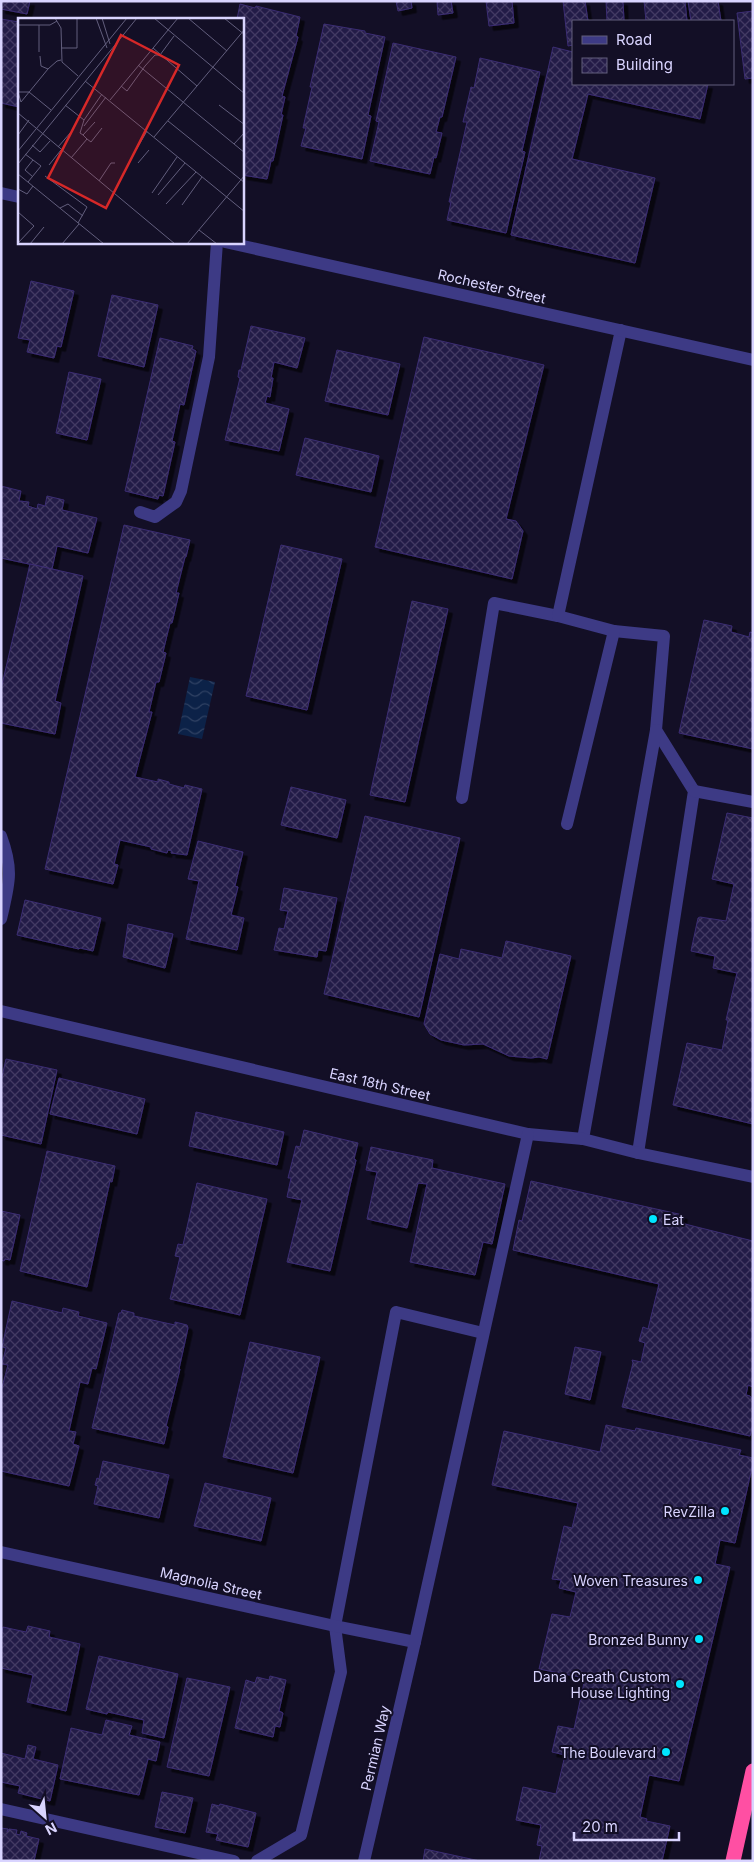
<svg xmlns="http://www.w3.org/2000/svg" width="754" height="1862" viewBox="0 0 754 1862" font-family="Inter,sans-serif">
<style>
.water{fill:url(#water-waves)}
.building{fill:url(#building-cross-hatch);stroke:#3b2d73;filter:url(#shadow)}
.lines{fill:none;stroke-linecap:round;stroke-linejoin:round}
.lane{stroke:#3d3a85;stroke-width:12}
.street{stroke:#3d3a85;stroke-width:12}
.highway{stroke:#ff4fa3;stroke-width:15}
.poi-dot{fill:#00e5ff;stroke:#130f26;stroke-width:2}
.labels{text-anchor:middle;dominant-baseline:central;stroke-width:4;stroke-linejoin:round;paint-order:stroke}
.street-label{font-size:14px;fill:#d9d4ff;stroke:#130f26}
.poi-label{font-size:14px;fill:#d9d4ff;stroke:#130f26;text-anchor:end}
.inset-road{fill:none;stroke:#625e7d;stroke-width:1}
.view{fill:#d62828;fill-opacity:0.15;stroke:#d62828;stroke-width:2.5}
.inset-edge{fill:none;stroke:#d9d4ff;stroke-width:2.5}
</style>
<defs>
<pattern id="water-waves" width="16" height="10" patternUnits="userSpaceOnUse" patternTransform="scale(1.25)"><rect width="16" height="10" fill="#0c2248"/><path d="M0 5q4-4 8 0t8 0" fill="none" stroke="#2f4163"/></pattern>
<pattern id="building-cross-hatch" width="8" height="8" patternUnits="userSpaceOnUse" patternTransform="scale(1.25)"><rect width="8" height="8" fill="#241b47"/><path d="M0 0l8 8M0 8l8-8" fill="none" stroke="#433b63"/></pattern>
<filter id="shadow"><feDropShadow dx="4.5" dy="4.5" stdDeviation="0" flood-color="#0009"/></filter>
</defs>
<rect width="100%" height="100%" fill="#130f26"/>
<polygon class="water" points="190,677 215,682 202,739 178,734"/>
<g class="building">
<polygon points="1,1 30,1 27,14 1,9"/>
<polygon points="396,1 411,1 412,8 398,11"/>
<polygon points="437,1 451,1 453,13 438,15"/>
<polygon points="486,1 512,1 514,23 489,26"/>
<polygon points="563,1 585,1 588,21 573,21 573,45 568,46"/>
<polygon points="606,1 623,1 624,21 607,21"/>
<polygon points="644,1 685,1 687,21 646,21"/>
<polygon points="688,1 718,1 721,21 691,21"/>
<polygon points="240,4 255,8 256,6 300,17 296,36 298,37 282,96 285,97 281,115 283,115 273,161 271,161 267,179 242,175 242,19 237,19"/>
<polygon points="753,11 753,78 745,79 737,13"/>
<polygon points="1,19 19,22 19,107 1,103"/>
<polygon points="324,24 365,31 365,33 385,37 368,115 371,116 362,159 301,146 306,128 303,128 312,87 310,87"/>
<polygon points="393,43 456,57 442,117 440,117 436,132 442,133 436,158 434,157 430,174 370,161 379,122 376,121"/>
<polygon points="553,47 573,52 573,84 708,84 700,119 588,94 572,159 655,178 635,263 511,235"/>
<polygon points="480,58 540,72 522,151 525,152 506,233 447,220 451,202 449,202 467,122 463,122 471,87 474,88"/>
<polygon points="31,281 74,291 61,347 57,346 54,358 27,352 30,340 18,338"/>
<polygon points="112,295 158,305 144,367 98,356"/>
<polygon points="251,326 305,338 297,368 274,362 271,378 273,378 270,397 267,396 265,403 289,409 279,451 225,440 240,378 238,377 239,370 241,370"/>
<polygon points="424,337 544,365 506,519 516,521 523,531 512,579 375,547"/>
<polygon points="160,338 193,346 192,349 196,351 184,405 180,404 172,441 175,442 163,496 159,495 158,499 125,491"/>
<polygon points="337,350 400,364 388,415 325,401"/>
<polygon points="69,372 101,379 87,440 56,433"/>
<polygon points="305,438 379,456 371,492 296,475"/>
<polygon points="1,486 21,491 19,501 29,502 28,506 37,509 38,504 45,506 47,496 64,500 62,510 97,518 88,553 57,546 52,569 1,558"/>
<polygon points="124,525 190,540 186,557 185,557 176,593 179,593 172,623 170,623 163,652 166,653 159,682 156,682 149,712 152,712 135,777 158,782 158,779 169,782 169,784 184,788 185,785 202,789 187,855 171,853 172,851 168,850 167,853 151,849 151,847 120,840 114,864 118,865 113,884 45,869"/>
<polygon points="281,545 342,559 307,710 246,696"/>
<polygon points="30,564 83,576 55,701 61,703 55,734 1,723 1,689"/>
<polygon points="412,601 448,609 405,802 370,795"/>
<polygon points="704,620 732,626 731,632 749,637 750,632 753,633 753,749 679,733"/>
<polygon points="291,787 346,800 337,838 281,825"/>
<polygon points="727,813 753,818 753,1124 673,1105 687,1043 722,1050 728,1020 726,1020 737,973 713,968 715,956 691,951 698,918 700,917 726,921 734,884 712,879"/>
<polygon points="365,816 460,838 419,1017 324,994"/>
<polygon points="198,841 243,852 235,886 238,887 231,915 244,918 237,950 186,939 199,881 188,879"/>
<polygon points="284,888 337,898 326,951 318,950 317,957 274,950 279,928 284,929 288,911 280,910"/>
<polygon points="25,900 101,918 93,951 80,948 79,949 17,935"/>
<polygon points="128,924 173,934 165,968 123,957"/>
<polygon points="506,941 571,956 547,1059 539,1057 531,1058 509,1056 483,1044 464,1045 441,1040 430,1034 424,1024 440,954 459,959 461,949 502,958"/>
<polygon points="6,1059 57,1070 41,1144 1,1135 1,1081"/>
<polygon points="59,1078 145,1099 137,1134 50,1114"/>
<polygon points="196,1112 284,1132 277,1165 189,1146"/>
<polygon points="304,1130 358,1143 354,1159 356,1160 330,1271 287,1262 302,1200 287,1197 291,1178 288,1178 296,1146 300,1147"/>
<polygon points="371,1147 433,1160 432,1168 505,1184 492,1244 483,1242 475,1275 410,1262 427,1184 418,1183 407,1228 367,1219 377,1172 366,1170"/>
<polygon points="47,1151 115,1166 112,1182 110,1181 87,1287 20,1271"/>
<polygon points="531,1181 683,1215 681,1223 753,1241 753,1387 748,1385 746,1395 750,1396 753,1400 753,1424 750,1436 622,1407 633,1363 632,1360 641,1362 645,1343 639,1341 643,1327 648,1329 659,1284 513,1250 519,1220 522,1221"/>
<polygon points="197,1183 267,1199 240,1315 170,1299 180,1257 175,1256 178,1244 183,1245"/>
<polygon points="1,1211 20,1215 10,1260 5,1259 4,1261 1,1260"/>
<polygon points="12,1301 62,1313 63,1308 79,1312 78,1316 107,1323 96,1369 92,1368 88,1384 80,1382 69,1431 76,1432 73,1444 79,1446 69,1486 1,1471 1,1391 8,1365 2,1364 6,1348 2,1347"/>
<polygon points="122,1310 134,1313 134,1316 175,1325 175,1322 187,1325 188,1328 179,1369 180,1369 166,1426 168,1427 164,1444 92,1428 119,1313 121,1313"/>
<polygon points="250,1342 320,1357 293,1473 223,1457"/>
<polygon points="575,1347 601,1352 590,1400 565,1394"/>
<polygon points="606,1425 635,1431 636,1428 741,1450 739,1455 753,1458 753,1463 735,1543 720,1540 715,1564 730,1567 679,1781 649,1775 640,1817 647,1819 646,1821 670,1826 662,1861 539,1861 542,1846 537,1845 541,1825 516,1820 523,1787 556,1794 565,1755 552,1752 558,1726 574,1729 585,1678 539,1669 552,1614 570,1617 576,1592 559,1588 561,1580 552,1579 564,1526 572,1528 578,1503 492,1485 504,1431 600,1452"/>
<polygon points="103,1461 169,1475 159,1518 94,1504 98,1486 95,1485 97,1478 99,1479"/>
<polygon points="205,1483 271,1498 261,1541 194,1526"/>
<polygon points="28,1626 50,1631 49,1637 80,1644 66,1711 27,1702 33,1675 1,1668 1,1635 3,1627 26,1632"/>
<polygon points="99,1656 178,1674 164,1738 142,1733 144,1720 108,1712 107,1714 86,1709"/>
<polygon points="270,1676 286,1680 279,1711 283,1713 280,1727 275,1726 273,1737 235,1728 246,1680 255,1683 257,1677 269,1680"/>
<polygon points="187,1678 230,1687 209,1776 167,1767"/>
<polygon points="106,1720 132,1726 129,1735 160,1742 156,1761 148,1759 139,1795 60,1779 71,1728 102,1735"/>
<polygon points="28,1745 36,1747 33,1759 58,1765 50,1801 18,1793 20,1786 1,1782 1,1753 25,1759"/>
<polygon points="162,1792 193,1798 185,1833 155,1827"/>
<polygon points="212,1804 219,1806 220,1804 256,1813 248,1847 216,1840 218,1834 206,1832"/>
<polygon points="1,1828 8,1829 7,1832 9,1829 17,1830 16,1834 20,1835 21,1831 27,1833 26,1836 39,1839 34,1861 1,1861"/>
<polygon points="425,1849 480,1861 423,1861"/>
</g>
<g class="lines">
<g class="lane">
<polyline points="140,512 155,517 176,502 181,491 209,357 217,242"/>
<polyline points="614,631 664,636 656,730 694,791 638,1153"/>
<polyline points="694,791 753,802"/>
<polyline points="462,798 494,603 558,616"/>
<polyline points="567,824 614,631 558,616 621,330"/>
<path d="M1,836C14,871 9,884 1,919"/>
<polyline points="583,1139 656,730"/>
<polyline points="1,1809 234,1861"/>
<polyline points="257,1861 301,1835 341,1672 335,1626 396,1312 483,1333"/>
</g>
<g class="street">
<polyline points="1,193 19,197"/>
<polyline points="225,242 753,360"/>
<polyline points="1,1011 528,1134 583,1139 638,1153 753,1177"/>
<polyline points="1,1552 335,1626 415,1642"/>
<polyline points="364,1861 415,1642 528,1134"/>
</g>
<polyline class="highway" points="733,1861 753,1771"/>
</g>
<g class="poi-dot">
<circle cx="653" cy="1219" r="5"/>
<circle cx="725" cy="1511" r="5"/>
<circle cx="698" cy="1580" r="5"/>
<circle cx="699" cy="1639" r="5"/>
<circle cx="680" cy="1684" r="5"/>
<circle cx="666" cy="1752" r="5"/>
</g>
<g class="labels">
<g class="street-label">
<text transform="translate(492 286) rotate(13)">Rochester Street</text>
<text transform="translate(380 1084) rotate(13)">East 18th Street</text>
<text transform="translate(211 1583) rotate(13)">Magnolia Street</text>
<text transform="translate(375 1748) rotate(-77)">Permian Way</text>
</g>
<g class="poi-label">
<text x="663" y="1219" text-anchor="start">Eat</text>
<text x="715" y="1511">RevZilla</text>
<text x="688" y="1580">Woven Treasures</text>
<text x="689" y="1639">Bronzed Bunny</text>
<text x="670" y="1676">Dana Creath Custom<tspan x="670" dy="16">House Lighting</tspan></text>
<text x="656" y="1752">The Boulevard</text>
</g>
</g>
<g transform="translate(18 18)">
<rect width="226" height="226" fill="#130f26"/>
<path class="inset-road" d="M37,0L43,10L44,44L60,58M78,0L89,30M84,0L92,26M136,0L227,76M170,0L209,33M206,0L227,17M0,7H32L39,3M21,7V34M43,30H59V0M135,30L179,68M120,47L227,135M30,51L39,43L43,42M67,63L227,194M103,68L109,73L127,48L137,37H142L156,18M0,74L3,84L30,51L23,48L22,38M0,74H11L33,92M92,82L160,0M47,87L66,102M201,87L227,107M0,95L157,226M150,103L227,165M66,108L88,79M0,117L11,102M65,117L62,115L66,102L84,76M136,119L227,11M69,121L73,124L84,110M216,126L227,114M14,127L22,134L32,123M40,129L53,114M118,132L129,113M0,133L109,0M7,136L23,148L10,164M53,140L69,121L65,117L77,104M120,145L131,132M0,146L119,0M31,147L43,132M0,156L86,226M27,158L69,189L60,205M15,159L7,152L15,142M81,163L93,145H97M0,171L9,176L15,168M134,175L159,139M140,177L167,145M148,186L178,154M164,187L184,159M42,190L50,186L65,198M0,194L16,208L0,225M181,212L199,226M12,226L26,209M44,226L61,206M169,226L227,157"/>
<path class="view" d="M103,17L161,47L88,190L30,160Z"/>
<rect width="226" height="226" class="inset-edge"/>
</g>
<rect width="754" height="1862" fill="none" stroke="#d9d4ff" stroke-width="5"/>
<rect x="572" y="20" width="162" height="65" fill="#130f26" stroke="#625e7d"/>
<rect x="582" y="36" width="25" height="8" fill="#3d3a85" stroke="#625e7d"/>
<text x="616" y="45" font-size="15" fill="#d9d4ff">Road</text>
<rect x="582" y="58" width="25" height="15" fill="url(#building-cross-hatch)" stroke="#625e7d"/>
<text x="616" y="70" font-size="15" fill="#d9d4ff">Building</text>
<g transform="translate(45 1817) rotate(153)" stroke="#130f26" stroke-width="4" paint-order="stroke">
<path d="M0-4L9 19L0 12L-9 19Z" fill="#d9d4ff"/>
<text y="-8" font-size="14" font-weight="bold" text-anchor="middle" fill="#d9d4ff">N</text>
</g>
<path d="M574 1832v8h105v-8" fill="none" stroke="#d9d4ff" stroke-width="2.5"/>
<text x="582" y="1832" font-size="15" fill="#d9d4ff" stroke="#130f26" stroke-width="4" paint-order="stroke">20 m</text>
</svg>
